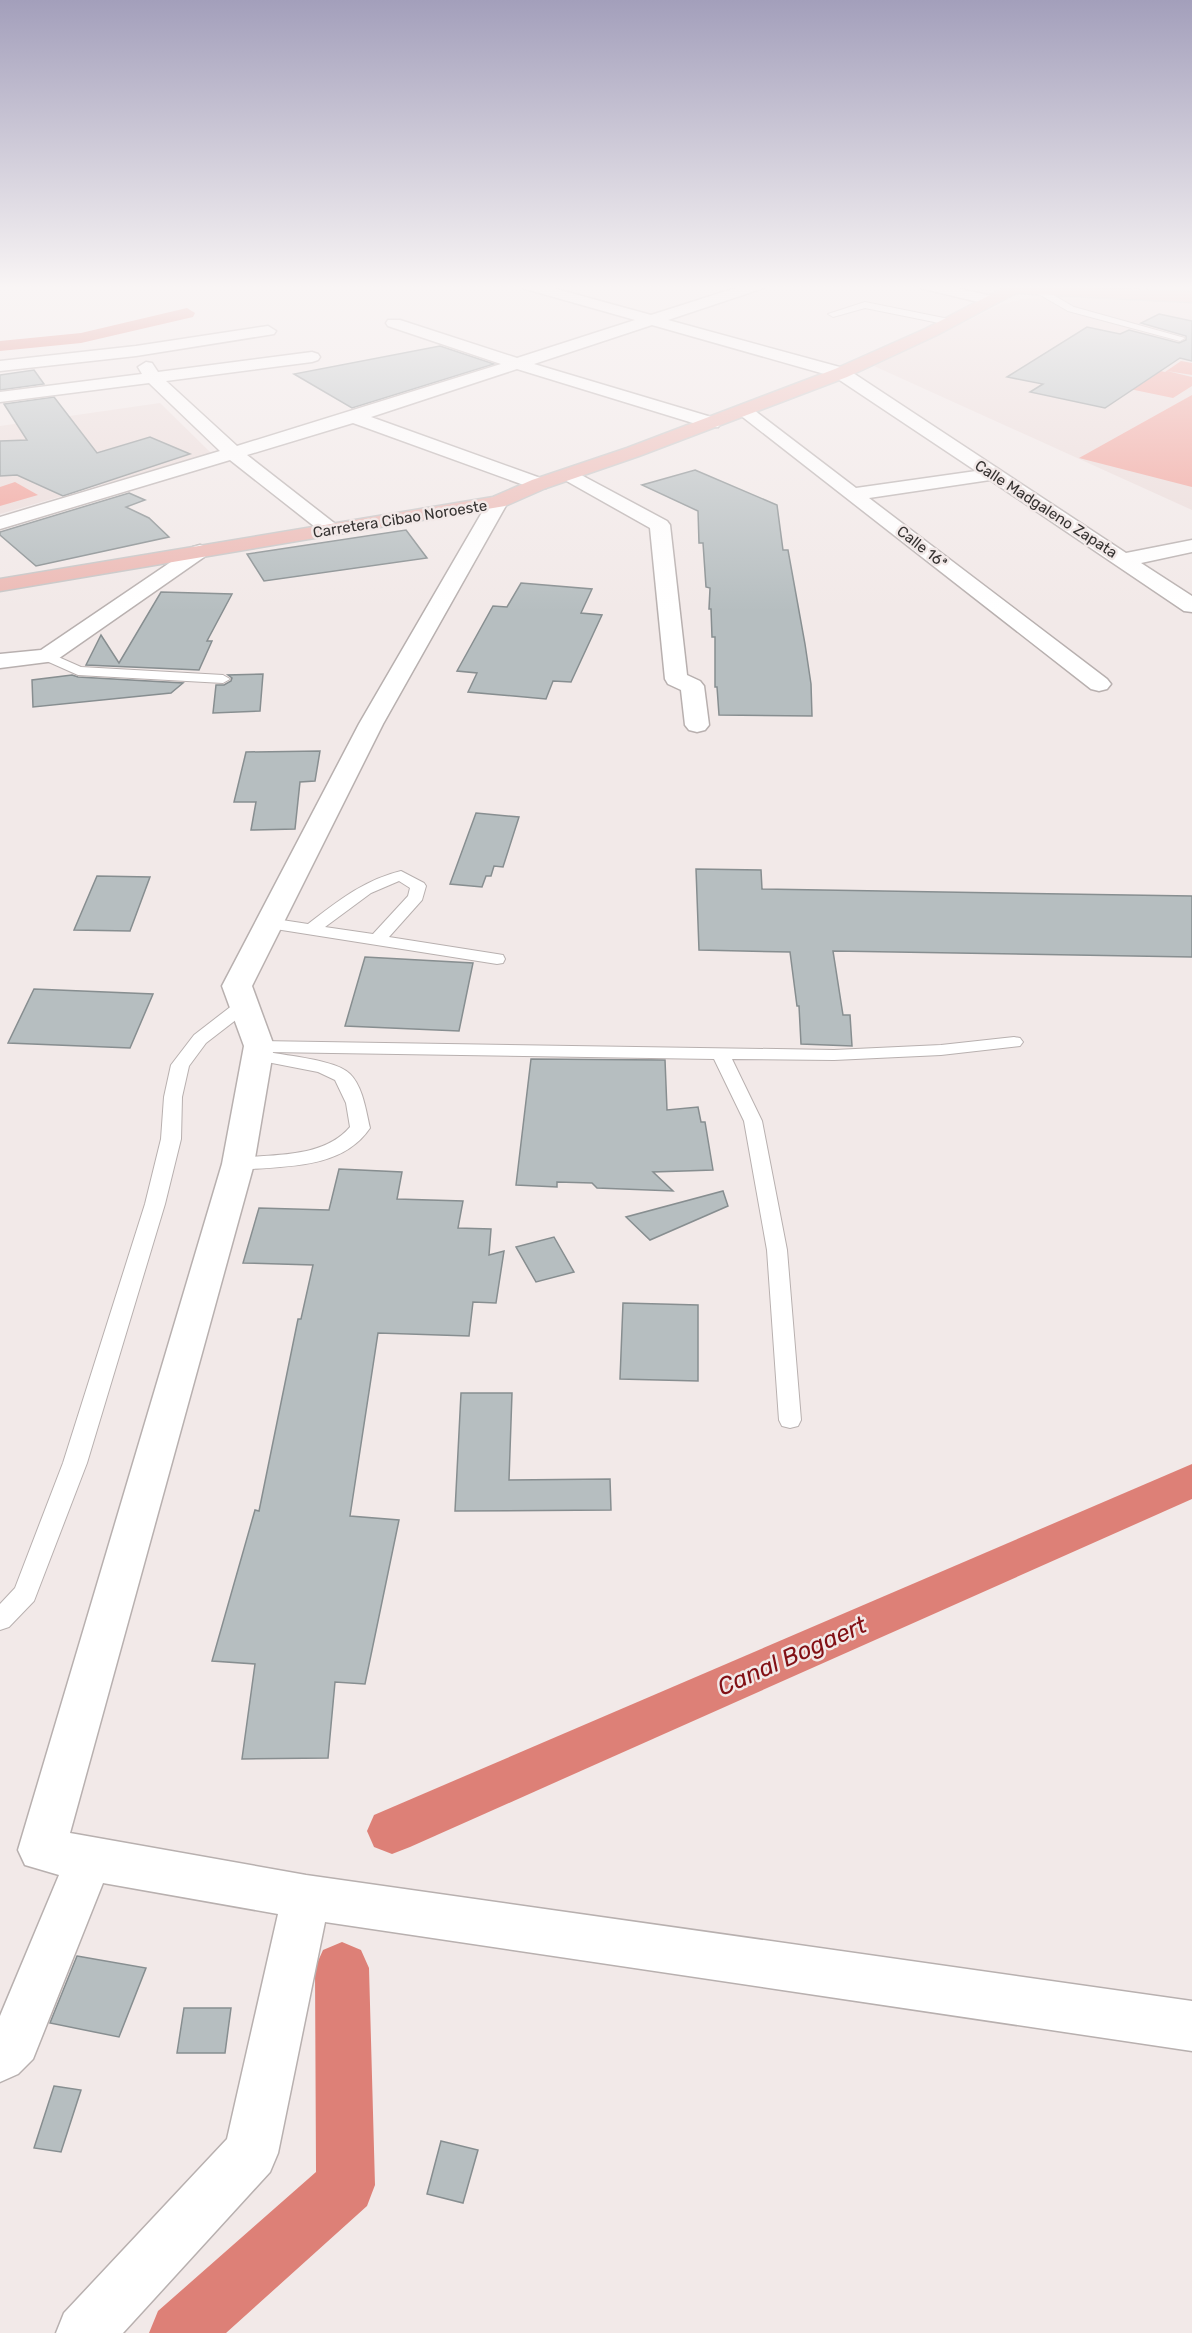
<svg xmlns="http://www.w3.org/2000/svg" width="1192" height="2333" viewBox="0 0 1192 2333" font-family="Rubik,sans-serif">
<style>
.built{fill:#ebdbd9}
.green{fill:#f1a098}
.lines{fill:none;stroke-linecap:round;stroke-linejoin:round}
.canal{fill:#dd8077;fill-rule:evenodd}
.building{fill:#b6bec0;stroke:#878e90;stroke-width:1.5}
.service-casing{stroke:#b8b0af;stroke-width:2}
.minor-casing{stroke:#b8b0af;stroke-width:3}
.primary-casing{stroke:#c7c6c6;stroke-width:3}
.service{fill:#fff;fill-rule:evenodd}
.minor{fill:#fff;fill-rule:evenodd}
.primary{fill:#ecbab5;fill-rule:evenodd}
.labels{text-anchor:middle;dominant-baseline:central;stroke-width:5;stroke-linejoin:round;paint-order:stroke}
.far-street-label{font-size:15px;fill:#363332;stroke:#f2e9e8}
.near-water-label{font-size:24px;font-style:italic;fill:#821015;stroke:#f2e9e8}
</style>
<rect width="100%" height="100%" fill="#f2e9e8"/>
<g class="built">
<polygon points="1069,296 1192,303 1192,510 874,366 1000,305 1027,298"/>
<polygon points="160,403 211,453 0,514 0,426"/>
</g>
<g class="green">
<polygon points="1181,361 1192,363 1192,375 1167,371 1192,377 1192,386 1173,398 1091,381 1119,362 1165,372"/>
<polygon points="1192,395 1192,487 1079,458"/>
<polygon points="15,482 38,495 0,506 0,487"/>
</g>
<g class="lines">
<g class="canal">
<polygon points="187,308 195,313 193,317 81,343 0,351 0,341 81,333"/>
<polygon points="1192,1464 1192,1499 410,1847 392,1854 374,1847 367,1831 374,1815"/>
<polygon points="342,1942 361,1950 369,1968 375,2185 367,2206 226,2333 149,2333 158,2311 316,2172 315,1968 323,1950"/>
</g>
</g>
<g class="building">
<polygon points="1159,314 1192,321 1192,361 1180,358 1105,408 1030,392 1043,384 1007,377 1087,327 1120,334 1129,330 1179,343 1186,340 1186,336 1141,323"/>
<polygon points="440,346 494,364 352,408 294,374"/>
<polygon points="34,370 44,384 0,390 0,375"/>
<polygon points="54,397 97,453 150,437 190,454 63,496 17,475 0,476 0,441 27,440 4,404"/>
<polygon points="695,470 777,505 783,550 788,550 805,644 811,684 812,716 719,715 717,687 715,687 715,637 712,637 711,609 709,609 710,588 706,587 703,543 699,543 698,511 642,485"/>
<polygon points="129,493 145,500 126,507 149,518 169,537 36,566 0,535 0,532"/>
<polygon points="406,530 427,558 264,581 247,554"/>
<polygon points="521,583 592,589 581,613 602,615 571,682 553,681 546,699 468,692 477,673 457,671 493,606 507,607"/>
<polygon points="161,592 232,594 207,641 212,641 199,670 86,665 101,635 119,663"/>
<polygon points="263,674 260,711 213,713 216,685 224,685 231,681 232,678 228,675"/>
<polygon points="72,675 78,677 183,683 171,693 33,707 32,680"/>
<polygon points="320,751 315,781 300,782 295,829 251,830 256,802 234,802 246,752"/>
<polygon points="476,813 519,817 503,867 494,866 491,876 486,876 482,887 450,884"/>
<polygon points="696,869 761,870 762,889 1192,896 1192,957 833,951 843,1015 850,1015 852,1046 801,1044 799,1006 797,1006 790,952 699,950"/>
<polygon points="97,876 150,877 130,931 74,930"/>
<polygon points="365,957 473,963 459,1031 345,1026"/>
<polygon points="34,989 153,994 130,1048 8,1043"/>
<polygon points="531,1059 665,1060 667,1110 698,1107 701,1122 705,1122 713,1170 653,1172 673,1191 597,1188 592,1183 557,1182 557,1187 516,1185"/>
<polygon points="339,1169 402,1172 397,1199 463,1201 458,1228 491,1229 489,1255 504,1251 496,1303 473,1302 469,1336 378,1333 350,1516 399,1520 365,1684 335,1682 328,1758 242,1759 255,1664 212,1661 255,1510 259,1511 298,1319 301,1319 313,1265 243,1263 259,1208 329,1210"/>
<polygon points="723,1191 728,1206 650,1240 626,1217"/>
<polygon points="554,1237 574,1272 536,1282 516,1247"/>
<polygon points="623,1303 698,1305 698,1381 620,1379"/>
<polygon points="461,1393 512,1393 509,1480 610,1479 611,1510 455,1511"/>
<polygon points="77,1956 146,1968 119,2037 50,2023"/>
<polygon points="184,2008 231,2008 225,2053 177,2053"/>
<polygon points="54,2086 81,2090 61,2152 34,2148"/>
<polygon points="441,2141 478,2150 463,2203 427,2194"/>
</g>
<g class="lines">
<g class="service-casing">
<g id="service">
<polygon points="1035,288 1041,288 1074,307 1185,338 1180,341 1068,311 1035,292"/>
<polygon points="865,302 949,319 954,322 949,325 865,308 833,317 828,314"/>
<polygon points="47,652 81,667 223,675 230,679 223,683 78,675 42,659 40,656 42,653"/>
<path d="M401,871L424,883L426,886L422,900L389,937L497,954L503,955L505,959L503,963L497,964L269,928L261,923L269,918L308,924C338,901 364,880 401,871ZM399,881L410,888L408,896L373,934L325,927L371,893Z"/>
<polygon points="244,1000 250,1001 253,1005 250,1009 206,1043 189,1066 182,1097 181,1139 165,1204 87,1463 34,1601 9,1627 0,1630 0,1604 15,1588 63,1463 145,1204 161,1139 164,1097 171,1065 194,1035 238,1001"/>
<path d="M1014,1037L1020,1038L1023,1042L1020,1046L941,1055L834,1060L732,1059L762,1121L787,1250L801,1420L798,1426L790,1428L782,1426L779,1420L767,1250L744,1121L714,1059L268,1052C288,1056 337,1060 350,1074C363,1087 366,1111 370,1128C342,1170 283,1166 238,1170L231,1168L228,1164L231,1160L238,1158C275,1154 324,1158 350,1127L346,1103L335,1080L318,1072L252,1059L249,1055L255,1050L250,1046L253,1042L259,1041L834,1050L941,1045Z"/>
</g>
</g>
<g class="minor-casing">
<g id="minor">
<polygon points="520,285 542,285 651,315 745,285 766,285 764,288 668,320 847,369 1126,553 1192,540 1192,552 1141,563 1192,596 1192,612 1184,611 990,480 869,498 1107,679 1111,684 1107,689 1099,691 1091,689 735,411 738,407 750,407 856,488 976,471 835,377 652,325 534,364 718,419 721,423 718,427 706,427 517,369 371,417 546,480 548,484 546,488 532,488 353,423 247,455 338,526 341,530 338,534 324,534 230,460 0,529 0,517 220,451 149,383 0,402 0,392 142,374 138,367 146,362 152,363 158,372 312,352 318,354 320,357 318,360 312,362 166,381 237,446 501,364 388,326 386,323 388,320 400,320 517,358 635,320 522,288"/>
<polygon points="918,285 943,285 996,297 999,300 991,305 920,288"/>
<polygon points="268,326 276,331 274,334 136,356 0,371 0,361 136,346"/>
<polygon points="570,469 667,521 670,525 687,675 700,681 704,686 709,725 705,730 697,732 689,730 685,725 681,690 668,684 665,679 650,528 563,479 561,475 563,471"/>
<polygon points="498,496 505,498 508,502 383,724 252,986 274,1046 254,1164 70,1833 306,1875 1192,2001 1192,2051 325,1922 278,2153 270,2172 123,2333 56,2333 64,2313 227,2139 278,1914 103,1883 33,2059 18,2074 0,2082 0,2016 59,1875 25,1865 18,1850 222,1164 244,1046 222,986 359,724 488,502 491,498"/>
<polygon points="200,545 207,547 210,551 207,555 55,661 0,668 0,654 41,650 193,547"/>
</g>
</g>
<g class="primary-casing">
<polygon id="primary" points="1009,285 1192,292 1192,302 1016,293 937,335 847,377 639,456 546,488 505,506 0,591 0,579 493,497 532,480 627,448 835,369 925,329"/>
</g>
<use href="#service" class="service"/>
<use href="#minor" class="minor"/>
<use href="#primary" class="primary"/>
</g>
<linearGradient id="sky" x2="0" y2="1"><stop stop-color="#a39fbb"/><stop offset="0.47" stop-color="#f9f5f5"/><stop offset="1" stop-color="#f9f5f5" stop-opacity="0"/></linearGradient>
<rect width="1192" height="611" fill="url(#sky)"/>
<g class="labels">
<g class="far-street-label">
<text transform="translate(1046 509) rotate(33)">Calle Madgaleno Zapata</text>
<text transform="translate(400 519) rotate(-9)">Carretera Cibao Noroeste</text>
<text transform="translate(922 547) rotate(38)">Calle 16ª</text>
</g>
<g class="near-water-label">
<text transform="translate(792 1656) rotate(-24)">Canal Bogaert</text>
</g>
</g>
</svg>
